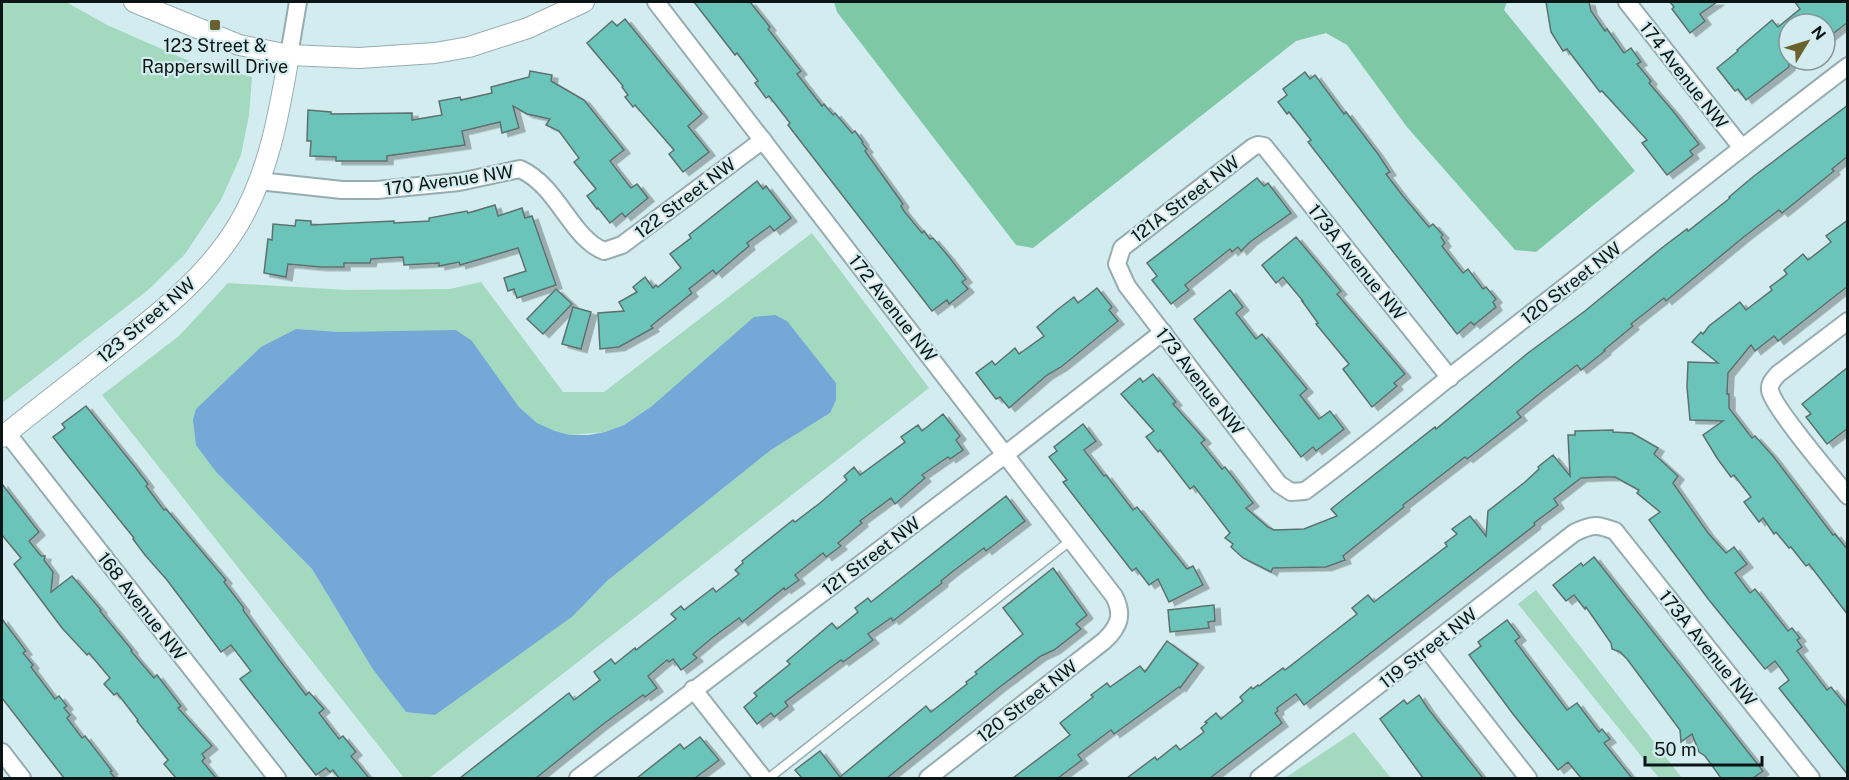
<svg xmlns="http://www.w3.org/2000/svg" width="1849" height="780" viewBox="0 0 1849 780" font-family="'Public Sans',sans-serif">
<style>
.green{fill:#a2d9bf;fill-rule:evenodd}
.forest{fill:#7fc8a6}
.water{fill:#75a7d7}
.building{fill:#6bc4b9;stroke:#5c716e;stroke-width:1.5;filter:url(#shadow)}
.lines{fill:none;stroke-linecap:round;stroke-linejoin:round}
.service-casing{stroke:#96adb0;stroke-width:11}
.minor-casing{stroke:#96adb0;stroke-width:20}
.tertiary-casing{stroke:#96adb0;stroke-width:22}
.service{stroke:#fff;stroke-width:8}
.minor{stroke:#fff;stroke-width:16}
.tertiary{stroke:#fff;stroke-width:20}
.poi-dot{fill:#69612e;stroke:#d3ecef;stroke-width:2}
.labels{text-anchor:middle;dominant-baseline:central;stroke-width:4.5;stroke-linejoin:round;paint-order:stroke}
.poi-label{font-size:18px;fill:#0c1516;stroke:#d3ecef}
.street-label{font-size:18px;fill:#0c1516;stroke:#d3ecef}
</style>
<defs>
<filter id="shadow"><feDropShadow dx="6" dy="3.5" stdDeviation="0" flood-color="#0004"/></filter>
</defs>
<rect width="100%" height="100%" fill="#d3ecef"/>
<g class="green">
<polygon points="2,2 66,2 107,25 187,60 252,77 249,115 241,155 221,200 185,254 148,290 2,403"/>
<path d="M812,233L929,388L429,778H404L102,395L179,336L228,283L347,290L450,289L481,282L563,392H604ZM296,329L341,332H387L472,341L519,407L537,423L555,431L570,435L605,432L624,425L652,406L830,413L771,450L607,581L573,616L372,668L312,569L217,473Z"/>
<polygon points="1536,590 1682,778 1659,778 1518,604"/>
<polygon points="1354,732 1391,778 1285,778"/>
</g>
<polygon class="forest" points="834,2 1507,2 1504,10 1635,171 1536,252 1515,250 1407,127 1347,45 1326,33 1296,41 1033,248 1016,245 837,12"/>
<polygon class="water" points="775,315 787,321 836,383 836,400 830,413 771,450 607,581 573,616 435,715 406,712 372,668 312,569 217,473 196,445 193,420 196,409 261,347 296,329 341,332 456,330 472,341 519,407 537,423 555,431 570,435 589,435 605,432 624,425 652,406 754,317"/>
<g class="building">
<polygon points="694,2 750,2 770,27 768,29 801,71 797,74 822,106 824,104 833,115 835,113 852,133 855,131 863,142 862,143 867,149 865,151 903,204 901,206 904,211 922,233 924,231 930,239 933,238 949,257 966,279 962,282 968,289 949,304 947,300 932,311 788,125 790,123 769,96 766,98 755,83 758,81 737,53 735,55"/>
<polygon points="1546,2 1589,2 1591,11 1605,31 1607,29 1624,53 1631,48 1641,62 1637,64 1651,81 1649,83 1673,111 1699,144 1690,151 1693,155 1667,175 1642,143 1647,140 1602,91 1600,92 1567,49 1563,51 1551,32"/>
<polygon points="1670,2 1717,2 1700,14 1705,21 1690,33 1672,9 1674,7"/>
<polygon points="1795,2 1848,2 1848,22 1825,40 1825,24 1789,24 1789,67 1746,100 1738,89 1735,91 1717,68 1738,51 1737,50 1772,20 1778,27 1800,9"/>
<polygon points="625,19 702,114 688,126 709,152 683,172 669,154 674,150 635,105 633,107 625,97 628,95 622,87 623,86 587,43 612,21 617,26"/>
<polygon points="530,71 552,75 551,81 584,100 624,150 610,161 631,188 637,184 648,198 625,217 622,213 610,223 598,208 597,209 587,196 596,189 574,162 579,158 559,131 546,125 550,119 527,114 513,106 519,128 502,133 500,122 467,130 462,131 465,145 387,156 387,161 336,161 336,157 310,156 311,141 307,141 308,110 331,112 331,114 412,113 412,120 442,115 439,101 460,97 461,100 492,93 491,87 529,77"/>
<polygon points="1305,72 1310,79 1315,75 1344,114 1346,112 1378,154 1390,172 1386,174 1403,196 1429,227 1433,224 1443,235 1441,237 1445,243 1442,246 1463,273 1468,269 1483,289 1486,287 1496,299 1493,302 1496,307 1474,325 1471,322 1457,334 1308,142 1311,140 1289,112 1287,114 1278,102 1287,95 1283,89"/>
<polygon points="1848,105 1848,156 1832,169 1834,171 1782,213 1779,210 1745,236 1666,301 1664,298 1631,324 1633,326 1604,350 1605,351 1581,370 1577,365 1543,391 1517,412 1521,417 1467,459 1465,457 1403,505 1404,507 1343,556 1345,560 1326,567 1273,568 1271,572 1243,558 1231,547 1233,544 1225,538 1230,533 1194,486 1190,489 1160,450 1158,452 1146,437 1154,431 1121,394 1140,378 1143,382 1153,374 1176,402 1173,404 1205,440 1201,443 1222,469 1225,467 1253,503 1246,508 1268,527 1274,530 1304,529 1337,516 1331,509 1346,497 1435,427 1436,429 1528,353 1585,311 1663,247 1687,229 1688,231 1730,198 1729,197 1754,176"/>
<polygon points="1257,178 1264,186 1268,183 1291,213 1250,242 1241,251 1238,247 1232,252 1230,249 1185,285 1189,290 1171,304 1152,280 1157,276 1147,263"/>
<polygon points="757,181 763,189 766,186 791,218 774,231 770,226 747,243 749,246 716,274 713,270 689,289 692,293 651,326 653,328 619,347 600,349 598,313 624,311 619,302 637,292 633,287 645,277 653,288 656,285 658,287 681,268 670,254 691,238 689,235"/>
<polygon points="495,205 498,216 522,208 525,218 532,216 556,285 517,298 514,289 508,291 504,278 526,271 518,248 460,265 459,262 439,266 439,263 404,265 403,257 371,259 370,263 344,263 344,267 321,267 288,264 286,277 264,273 268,239 272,240 273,224 295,226 296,220 311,221 311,225 394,221 394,223 429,221 429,218 467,211 468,213"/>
<polygon points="1848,220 1848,286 1778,341 1774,336 1755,351 1751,345 1728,373 1727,394 1729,394 1729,408 1752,438 1755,436 1773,456 1833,535 1835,534 1848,550 1848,615 1809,564 1806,566 1791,547 1789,548 1776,532 1774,534 1763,518 1759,522 1744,502 1751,497 1734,475 1731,477 1717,458 1703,435 1723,421 1690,420 1687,387 1688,362 1718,363 1692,342 1701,332 1703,334 1709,326 1740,302 1746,310 1772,290 1770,287 1787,274 1784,270 1803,254 1808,260 1831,242 1826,236"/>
<polygon points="1296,237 1341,291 1337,294 1405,374 1394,383 1397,386 1372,407 1343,369 1349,364 1316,324 1318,323 1302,301 1303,301 1283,277 1276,283 1262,265"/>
<polygon points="1097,288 1112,307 1109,310 1118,321 1061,367 1047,375 1009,408 1000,397 996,399 976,373 992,361 995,365 1015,348 1019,354 1044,336 1037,327 1057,310 1074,297 1078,303"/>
<polygon points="556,289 572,304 543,334 527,319"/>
<polygon points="1230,290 1243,307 1236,313 1256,339 1262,334 1307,389 1300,395 1319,419 1330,411 1344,429 1316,451 1313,447 1301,457 1194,319"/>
<polygon points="573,307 591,312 581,349 562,344"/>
<polygon points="1848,367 1848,428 1827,444 1806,417 1811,414 1802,404"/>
<polygon points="86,406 135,467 148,484 146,486 164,510 166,509 226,580 224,582 244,608 243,610 280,661 306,695 309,692 324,709 319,713 339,739 343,736 356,752 351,756 369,778 339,778 333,770 330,772 326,768 316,775 240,679 251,671 231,645 221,652 167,580 145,555 133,539 134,538 64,451 53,437 65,428 62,424"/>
<polygon points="943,414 960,436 956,440 963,450 950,459 948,457 922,475 925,478 895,504 891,498 860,521 862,523 838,543 841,546 826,557 823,553 795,575 799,580 785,590 784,588 742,622 739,618 712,638 693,654 697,658 681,670 673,659 669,662 667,660 648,676 657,688 645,697 643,695 602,725 536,778 460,778 569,693 574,700 600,680 594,672 611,659 615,664 635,648 636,650 676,619 671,614 681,606 684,610 713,588 716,592 739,574 735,570 743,563 742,561 793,520 795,522 820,503 847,480 844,476 854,467 860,475 905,442 901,437 918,425 922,431"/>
<polygon points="1083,424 1096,441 1084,450 1104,476 1106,475 1133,510 1137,507 1187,569 1193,566 1203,585 1169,602 1158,579 1149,585 1136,568 1132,571 1063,482 1067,480 1049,457 1057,451 1054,447"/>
<polygon points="1613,430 1613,432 1632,433 1658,448 1654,454 1678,476 1673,483 1708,533 1726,553 1734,547 1747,564 1735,573 1750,593 1755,589 1788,631 1792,628 1800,638 1797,640 1802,647 1797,651 1827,690 1831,687 1848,708 1848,775 1779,688 1789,680 1775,661 1765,669 1709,600 1649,520 1660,512 1637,493 1639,490 1615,477 1604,477 1581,478 1554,499 1558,505 1534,523 1535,525 1304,705 1296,694 1277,708 1278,711 1275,713 1282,723 1210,778 1127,778 1155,757 1157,760 1176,745 1180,750 1204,732 1201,728 1207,723 1205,722 1216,713 1221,719 1243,701 1240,697 1251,687 1253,689 1258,685 1259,686 1283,668 1285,670 1357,614 1352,608 1368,595 1374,602 1447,546 1445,543 1457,534 1452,529 1470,516 1486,536 1488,511 1525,482 1539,469 1538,467 1553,455 1570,476 1568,435 1575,435 1575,431"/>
<polygon points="2,484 39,532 29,541 41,556 45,556 44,560 53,572 51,592 72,576 101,610 100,611 132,650 131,651 154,678 157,675 181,706 178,708 212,746 202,754 205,758 202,761 216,778 176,778 164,764 168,760 137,721 138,720 117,693 114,695 104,684 110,678 89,653 87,655 62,628 14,564 21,558 2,535"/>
<polygon points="1006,496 1025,521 986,551 984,548 952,572 941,581 942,583 893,621 891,618 868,634 873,640 843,662 841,660 785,702 788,706 774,717 771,713 757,724 744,707 757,696 754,693 790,664 787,661 832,623 837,629 858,612 855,608 868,598 871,602"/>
<polygon points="1594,557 1763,771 1753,778 1721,778 1705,756 1699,752 1692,734 1681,742 1680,730 1627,659 1620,652 1612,649 1611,643 1586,607 1585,609 1574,595 1566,601 1553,585 1581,563 1583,566"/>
<polygon points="1053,568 1087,615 1076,624 1081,629 1054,650 1041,656 1001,686 887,778 802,778 795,770 820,751 840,777 926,706 931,712 967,684 966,682 977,674 975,672 1023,634 1003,608"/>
<polygon points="1214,605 1215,621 1208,622 1209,628 1170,632 1168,610"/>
<polygon points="2,619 26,651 23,653 33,665 31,667 55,699 59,696 67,706 64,708 70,715 67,718 82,738 85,736 99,754 112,771 110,772 115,778 64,778 2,698"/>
<polygon points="1507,620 1520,637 1515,641 1567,710 1577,703 1599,732 1602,729 1610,739 1604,743 1632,778 1581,778 1568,762 1558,770 1513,714 1469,655 1481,646 1478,642"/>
<polygon points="1167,641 1198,664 1180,688 1179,687 1114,734 1111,730 1078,755 1082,760 1058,778 1013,778 1070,735 1060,723 1093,697 1091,695 1107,683 1110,687 1140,666 1145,672"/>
<polygon points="1419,695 1429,710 1483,778 1423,778 1380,719 1404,700 1407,704"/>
<polygon points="700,737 719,760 695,778 637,778 680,744 684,749"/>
</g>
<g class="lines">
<g class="service-casing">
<polyline id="service" points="769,778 1070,541"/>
</g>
<g class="minor-casing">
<g id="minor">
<path d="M656,2L1114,596C1124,615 1119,627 1104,641L928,778"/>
<polyline points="1627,2 1742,148"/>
<polyline points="289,55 298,2"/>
<path d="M259,181L342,190H377L459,182L520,169C558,186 571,238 604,251L622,245L763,140"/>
<path d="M1848,321L1778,374C1774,379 1769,383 1770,390C1772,406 1834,479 1848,496"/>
<path d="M1450,378L1264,146L1258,145L1253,147L1122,248L1117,264L1127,286L1279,484L1291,492L1305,491C1355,454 1403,415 1451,376C1584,273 1714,168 1848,66"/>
<polyline points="7,433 277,778"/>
<polyline points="1427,649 1528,778"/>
<polyline points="693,689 763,778"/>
<polyline points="2,752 22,778"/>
<polyline points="578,778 1006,454 1163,332"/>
<path d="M1259,778L1574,533C1592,524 1597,524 1615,531L1811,778"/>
</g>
</g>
<g class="tertiary-casing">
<g id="tertiary">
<polyline points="134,2 239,45 289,55 359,58 435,53 469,47 528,28 584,2"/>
<path d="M2,437C37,409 73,381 109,353C157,315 206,278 238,225C269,173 279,114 289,55"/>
</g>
</g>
<use href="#service" class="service"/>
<use href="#minor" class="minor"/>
<use href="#tertiary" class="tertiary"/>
</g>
<rect class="poi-dot" x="209" y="19" width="12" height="12" rx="3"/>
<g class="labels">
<g class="poi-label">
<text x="215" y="45">123 Street &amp;<tspan x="215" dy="21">Rapperswill Drive</tspan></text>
</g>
<g class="street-label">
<text transform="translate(1684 75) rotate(52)">174 Avenue NW</text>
<text transform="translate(449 180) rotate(-8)">170 Avenue NW</text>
<text transform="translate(685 198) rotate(-37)">122 Street NW</text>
<text transform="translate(1185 199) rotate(-37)">121A Street NW</text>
<text transform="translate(1357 262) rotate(51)">173A Avenue NW</text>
<text transform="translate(1571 283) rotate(-38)">120 Street NW</text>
<text transform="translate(893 308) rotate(52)">172 Avenue NW</text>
<text transform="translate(146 320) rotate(-40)">123 Street NW</text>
<text transform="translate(1200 381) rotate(52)">173 Avenue NW</text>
<text transform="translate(871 556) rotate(-37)">121 Street NW</text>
<text transform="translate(142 606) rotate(52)">168 Avenue NW</text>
<text transform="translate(1428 648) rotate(-38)">119 Street NW</text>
<text transform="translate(1708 648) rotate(51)">173A Avenue NW</text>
<text transform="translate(1027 701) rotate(-38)">120 Street NW</text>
</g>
</g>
<rect width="1849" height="780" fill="none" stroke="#0c1516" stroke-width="6"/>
<g transform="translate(1807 42) rotate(52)"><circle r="28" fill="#d3ecef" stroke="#839698" stroke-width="1.5"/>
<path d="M0-4.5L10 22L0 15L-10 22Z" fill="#69612e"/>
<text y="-9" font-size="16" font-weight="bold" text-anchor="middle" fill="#0c1516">N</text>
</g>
<path d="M1645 756v9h117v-9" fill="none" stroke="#0c1516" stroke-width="3"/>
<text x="1654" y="756" font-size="18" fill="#0c1516" stroke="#d3ecef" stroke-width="4.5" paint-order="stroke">50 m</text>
</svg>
